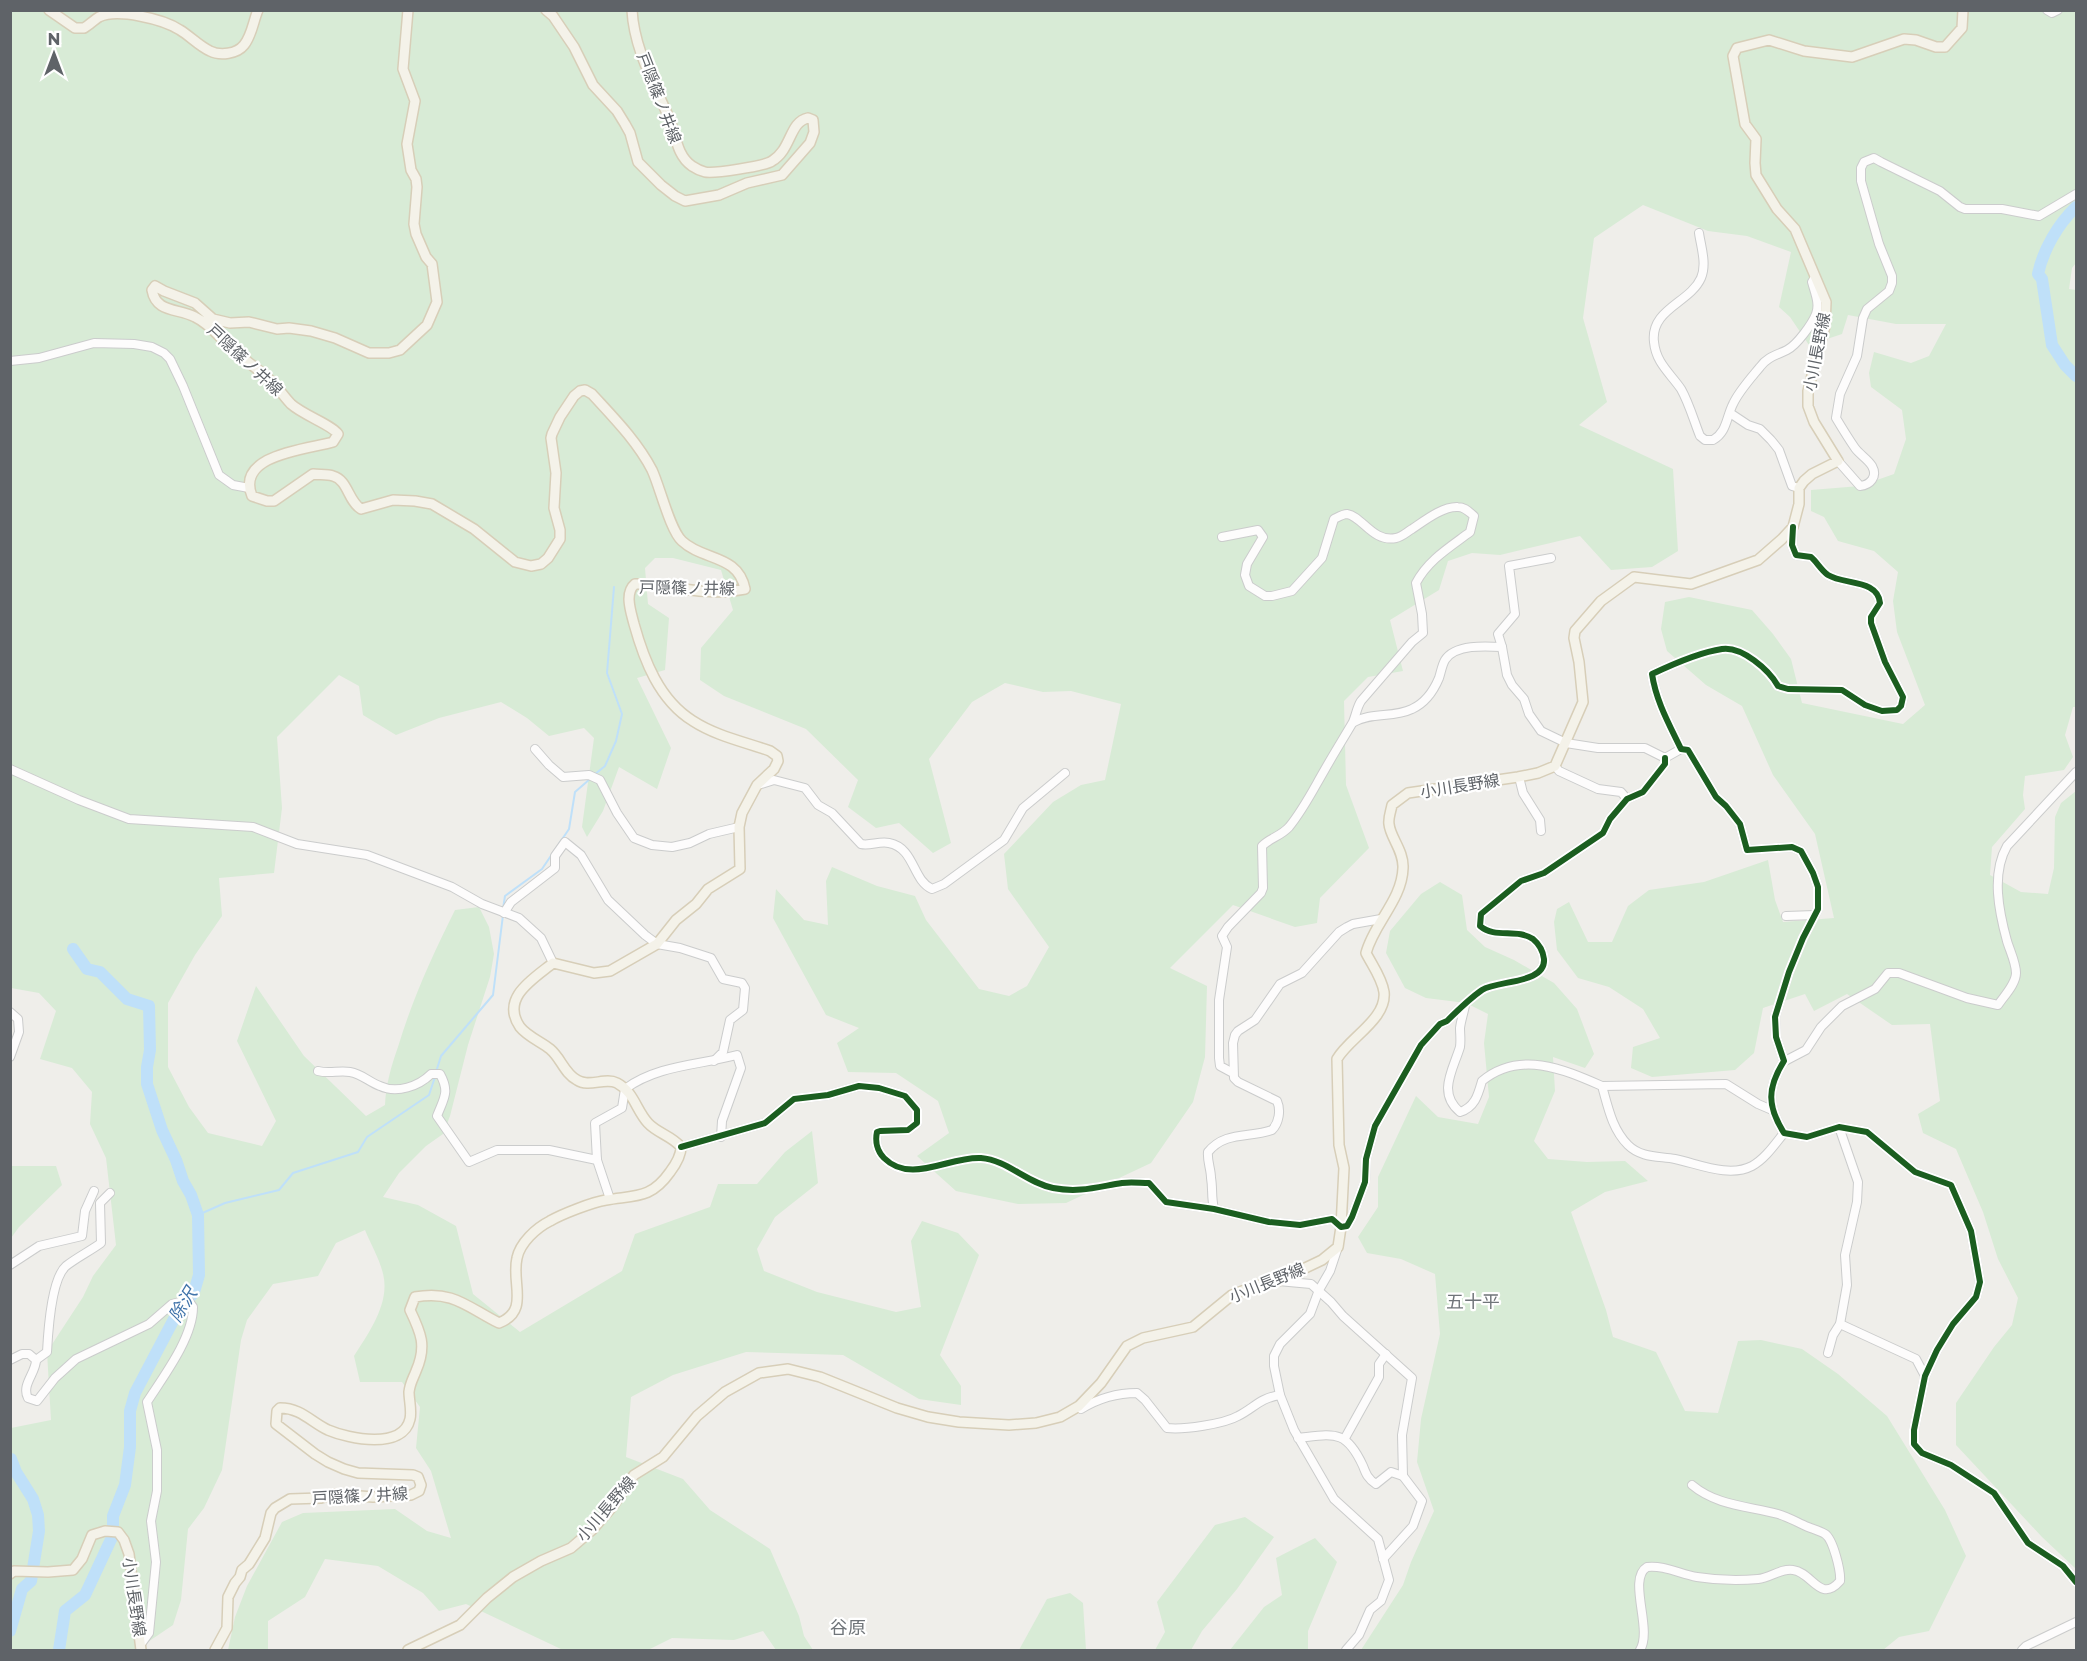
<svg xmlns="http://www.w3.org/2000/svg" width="2087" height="1661" viewBox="0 0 2087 1661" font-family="Montserrat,'Noto Sans JP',sans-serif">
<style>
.green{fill:#d8ebd6}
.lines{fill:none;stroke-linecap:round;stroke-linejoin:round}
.stream{stroke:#bfe0f9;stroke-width:2}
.river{stroke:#bfe0f9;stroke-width:12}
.minor-casing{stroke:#cbcccc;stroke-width:10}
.major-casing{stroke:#d7ceb8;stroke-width:12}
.minor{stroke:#fdfcfc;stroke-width:8}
.major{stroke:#f4f2e9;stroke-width:9}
.cycleway-casing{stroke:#fff;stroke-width:10}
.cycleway{stroke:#1b5e20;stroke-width:6}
.labels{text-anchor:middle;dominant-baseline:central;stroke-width:4.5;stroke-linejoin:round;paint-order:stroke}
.street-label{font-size:16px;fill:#5f6368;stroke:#fff}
.neighbourhood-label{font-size:18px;fill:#70757a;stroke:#fff}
.water-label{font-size:18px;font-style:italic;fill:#4174aa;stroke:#fff}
</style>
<rect width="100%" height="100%" fill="#efeeea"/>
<g class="green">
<path d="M11,11H2076V263L2072,268L2069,289L2076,290V707H2073L2065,735L2073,757L2064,770L2025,776L2023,795L2025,809L1992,847L1990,875L2021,892L2048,894L2054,868L2055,817L2061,803L2076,791V1569L2042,1537L1956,1445V1403L1994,1347L2012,1325L2018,1298L1998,1259L1983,1212L1956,1149L1923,1133L1918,1114L1940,1101L1930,1024L1892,1025L1847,994L1814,1011L1805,994L1763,1008L1754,1053L1735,1070L1652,1077L1631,1068L1633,1047L1660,1038L1643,1009L1609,987L1578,978L1557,950L1554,922L1557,909L1569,902L1588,942H1612L1628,906L1649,890L1704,882L1768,860L1775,900L1783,922L1834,918L1815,834L1773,775L1742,706L1706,685L1667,651L1661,629L1665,602L1689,597L1752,610L1773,634L1791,659L1802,703L1903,724L1925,705L1897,632L1893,601L1898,572L1874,551L1838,541L1824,517L1811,511V490L1860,486L1894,474L1906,439L1902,410L1871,387L1869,373L1874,352L1911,363L1929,356L1946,324H1896L1848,315L1842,334L1809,345L1790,317L1779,307L1791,252L1747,236L1708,231L1643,205L1594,238L1583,318L1607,402L1579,425L1673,469L1678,551L1652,567L1611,570L1580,536L1500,555L1472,553L1448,561L1439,590L1390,620L1403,671L1368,677L1344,701L1346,785L1369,848L1320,898L1317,923L1295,927L1233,905L1170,968L1207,986L1205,1057L1193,1102L1151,1163L1066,1203L1018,1204L956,1191L917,1156L949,1133L938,1101L896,1073L848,1072L837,1043L859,1028L826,1015L773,918L776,889L804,920L828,925L826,881L832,867L877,886L915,896L926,920L979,989L1009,996L1027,986L1049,947L1008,889L1004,854L1053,802L1081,785L1105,780L1121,704L1071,691L1043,692L1005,683L972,702L929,759L951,843L933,853L899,823L876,828L848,807L858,780L806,729L724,696L700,680L701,648L733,610L721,570L673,558H655L645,568L648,604L669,618L665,670L637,678L671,748L657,789L619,767L603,811L587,837L582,827L594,738L584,728L549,736L527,718L501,702L439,718L396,735L363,715L359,686L339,675L277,737L282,808L274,873L219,878L222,916L195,955L168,1003V1067L189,1107L208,1133L262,1146L276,1121L237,1041L256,986L304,1056L366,1116L385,1105C386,1084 391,1067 398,1047C412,1000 433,954 455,910L479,907L489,927L494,954L490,977L468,1045L450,1116L443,1134L426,1146L399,1173L383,1197L418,1205L456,1226L473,1294L520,1332L622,1271L635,1234L710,1207L718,1184H757L785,1152L812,1131L818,1183L775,1217L757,1249L764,1271L817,1292L896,1312L921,1307L911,1241L922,1221L958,1233L979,1255L940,1355L961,1386V1405L919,1399L843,1355L746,1352L673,1375L631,1397L626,1457L683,1479L710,1510L770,1549L799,1616L804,1636L813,1650H776L763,1631L734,1640L672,1638L648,1650H563L466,1604L439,1611L423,1593L378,1566L325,1559L305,1597L268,1621V1650H228L235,1617L247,1586L282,1522L303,1513L395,1509L427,1531L451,1538L431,1471L416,1448L420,1407L402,1382H360L354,1356C368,1334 388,1306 384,1279C382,1263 371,1245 365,1230L336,1243L318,1276L273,1284L247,1320L241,1340L222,1470L204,1508L188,1529L181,1600L173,1625L136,1650H11V1428L51,1420L47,1352L83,1297L93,1276L116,1245L106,1158L90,1124L92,1092L72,1068L40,1059L56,1011L39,993L11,988Z"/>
<polygon points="1440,882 1462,895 1467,930 1485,947 1514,960 1554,983 1577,1009 1594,1054 1585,1068 1553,1057 1555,1091 1534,1141 1548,1159 1587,1162 1625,1161 1648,1181 1605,1192 1571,1212 1606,1310 1613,1337 1656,1352 1685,1411 1718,1413 1738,1341 1761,1340 1802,1349 1838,1374 1887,1416 1945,1510 1966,1556 1929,1631 1899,1637 1883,1650 1361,1650 1403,1585 1411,1562 1434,1511 1417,1462 1421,1419 1440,1334 1435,1274 1401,1259 1367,1253 1358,1237 1378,1207 1378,1177 1416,1096 1438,1117 1478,1124 1489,1097 1484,1043 1488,1014 1466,1003 1426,998 1405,988 1386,953 1390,931 1421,894"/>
<polygon points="11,1166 56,1166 62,1185 19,1227 11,1238"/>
<polygon points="1245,1517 1274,1537 1237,1589 1202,1631 1191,1650 1155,1650 1165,1632 1157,1602 1215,1525"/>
<polygon points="1315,1538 1337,1562 1308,1631 1308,1650 1230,1650 1264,1607 1282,1595 1276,1558"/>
<polygon points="1070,1593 1083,1603 1086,1650 1019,1650 1047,1599"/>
</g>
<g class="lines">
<g class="stream">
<polyline points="594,775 605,766 616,741 622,714 607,673 614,587"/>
<polyline points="503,909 505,896 542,869 569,829 575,792 590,779"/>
<polyline points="436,1072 441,1056 493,995 503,915"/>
<polyline points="198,1215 225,1203 279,1190 293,1173 358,1152 367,1137 429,1095 435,1077"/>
</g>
<g class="river">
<path d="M2076,207C2058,224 2043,250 2038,274L2042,279L2052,345L2065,365L2076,376"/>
<polyline points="10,1631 22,1589 31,1581 39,1531 38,1515 33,1499 16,1472 11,1459"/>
<polyline points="59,1650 65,1611 85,1595 113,1535 113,1516 125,1485 130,1447 130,1411 135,1393 174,1319 194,1292 199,1275 198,1215 191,1195 183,1181 176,1160 162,1130 147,1084 147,1067 150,1050 149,1006 127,999 100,972 87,969 73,949"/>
</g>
<g class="minor-casing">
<g id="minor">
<polyline points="2047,10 2052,13 2058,10"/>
<path d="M1699,233C1701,247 1707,264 1701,278C1690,303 1650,309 1654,342C1656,363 1670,373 1681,389C1689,403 1694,421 1700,436L1705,440H1713C1727,432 1726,418 1733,404C1739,391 1751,378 1760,367C1767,357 1777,355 1787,350C1797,345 1812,324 1816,314C1820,304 1815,293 1812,282L1815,277"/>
<polyline points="10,361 39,358 94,343 134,344 152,347 164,353 170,359 183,386 219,475 233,485 249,488"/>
<polyline points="1730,413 1748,425 1760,429 1771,440 1779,450 1792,486 1799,488"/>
<path d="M1838,461L1860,486C1870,485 1878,477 1872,466C1868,459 1859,454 1855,448C1848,438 1842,428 1836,418L1840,394L1857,356L1863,318L1867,309L1889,291L1892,283V276L1879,244L1861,181V168L1864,162L1874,158L1881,162L1940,191L1960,207L1965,209H2002L2039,216L2076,194"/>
<path d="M1793,527L1792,545L1796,555L1811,557C1817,562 1821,570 1828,575C1844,585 1878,579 1880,603L1871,617V623L1885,662L1903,697L1901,706L1897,710L1882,711L1865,705L1842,690L1788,689L1778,686C1769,670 1742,646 1722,649C1701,652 1671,665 1652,674C1656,701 1669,724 1681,749L1688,750L1716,797L1726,806L1740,824L1747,850L1792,847L1801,851L1813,873L1818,887V909L1803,938L1789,972L1775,1017L1776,1037L1784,1061C1767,1088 1767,1106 1784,1133L1807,1137L1839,1127L1867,1132L1915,1172L1951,1185L1971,1231L1980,1282L1976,1297L1953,1324L1937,1350L1925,1376L1914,1430V1444L1922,1453L1951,1465L1994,1493L2028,1543L2063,1566L2076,1582"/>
<path d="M1222,537L1258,530L1263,537L1247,564L1245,575L1249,586L1265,596H1272L1292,591L1322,558L1334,519C1338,517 1343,514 1347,514C1362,516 1373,543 1396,538C1402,537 1407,532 1412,529C1424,521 1443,506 1458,507C1465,507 1469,512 1474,516L1470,532C1450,547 1428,560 1416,583L1422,614L1423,633L1412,642L1361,701C1357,707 1356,715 1353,722C1343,739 1333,755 1324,771C1313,790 1303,810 1289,827C1281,836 1270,838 1262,846L1263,888L1261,893L1228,927L1222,936L1227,947L1219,1000V1058L1220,1066L1233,1073"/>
<polyline points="1502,647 1498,634 1515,614 1509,566 1551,558"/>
<path d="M1354,722C1371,712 1394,718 1412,709C1425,703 1434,690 1439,678C1441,672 1442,665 1445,660C1455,644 1486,646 1502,647L1507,675L1512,685L1524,699L1529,714L1541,731L1566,743L1598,748H1645L1665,758L1681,749"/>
<polyline points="535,749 549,765 563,777 589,775 600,780 617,813 634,838 652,845 672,847 690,843 709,834 739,827"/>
<polyline points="1555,766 1559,771 1598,789 1621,792 1627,799"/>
<polyline points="10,769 79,800 129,819 253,827 297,844 367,855 452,887 482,904 519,918 541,938 553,963"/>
<polyline points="1519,777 1523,793 1540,820 1541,831"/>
<path d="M758,785L774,780L805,788L818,805L832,813L861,844C870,846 879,841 889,843C915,848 912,880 932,889L944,884L1004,840L1023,808L1065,773"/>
<polyline points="504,913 511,902 555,868 555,856 565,842 581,855 608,900 645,935 657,944 680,948 711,958 723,979 742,983 745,988 743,1010 730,1020 723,1052 714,1061"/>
<polyline points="1786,916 1815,915"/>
<path d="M1465,1005C1464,1012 1461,1020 1460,1028C1460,1034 1461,1040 1460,1047C1453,1070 1437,1093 1460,1112C1475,1107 1478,1095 1482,1081C1520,1050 1563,1069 1602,1086C1608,1107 1612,1129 1628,1145C1641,1158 1659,1156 1675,1159C1699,1164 1729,1178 1752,1166C1765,1159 1775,1144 1784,1133"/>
<polyline points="10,1012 18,1019 19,1032 10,1057"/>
<path d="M1783,1062L1806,1050L1821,1027L1842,1006L1875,989L1888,973H1899L1967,998L1998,1005C2004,996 2016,984 2016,973C2016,963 2010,951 2007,941C1999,912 1991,874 2007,846L2076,772"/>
<path d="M318,1071C330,1074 339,1070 350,1072C362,1074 369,1082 380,1086C397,1094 419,1086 431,1074H440C450,1092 444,1098 437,1116L469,1162L497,1150H549L597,1160"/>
<polyline points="1602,1086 1726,1084 1758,1104 1772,1110"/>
<path d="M681,1147L765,1123L794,1099L828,1095L859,1086L879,1088L905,1096L917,1110V1123L908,1130L880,1131L877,1132C875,1141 877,1151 884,1158C911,1185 949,1156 981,1158C1007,1160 1027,1183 1053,1188C1079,1193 1097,1187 1122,1183C1131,1182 1140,1183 1149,1183L1166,1202L1214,1209L1269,1222L1300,1225L1332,1219L1341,1227L1347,1226L1352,1217L1365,1182L1366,1159L1375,1126L1421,1045L1440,1024L1447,1021C1458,1010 1469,999 1482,990C1498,980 1546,984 1544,959C1543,951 1539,944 1533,939C1517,928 1495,939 1480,926L1481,914L1521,881L1544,873L1603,833L1610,819L1627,799L1643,792L1665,764V758"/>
<path d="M610,1199L597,1160L595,1123L622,1108L625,1089C657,1065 700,1065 737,1055L741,1068L722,1121L721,1137"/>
<path d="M1214,1209C1211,1196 1213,1189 1211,1178C1211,1169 1207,1161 1208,1152C1225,1131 1249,1138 1272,1130C1279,1123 1281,1110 1277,1101L1238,1082L1234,1078L1233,1043L1235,1035L1238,1031L1255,1020L1280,984L1302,973L1339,932L1347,927L1353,924L1381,919"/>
<polyline points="1338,1247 1330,1271 1319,1290 1310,1314 1280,1344 1274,1356 1274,1366 1280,1395 1294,1430 1334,1499 1378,1539 1389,1580 1381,1601 1370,1610 1359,1635 1346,1650"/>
<polyline points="10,1265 39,1246 82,1236 85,1211 94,1191"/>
<polyline points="1278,1281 1311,1284 1331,1302 1343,1316 1412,1378 1402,1435 1403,1476 1422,1501 1413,1526 1383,1559"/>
<polyline points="1840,1324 1916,1359 1925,1376"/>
<polyline points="1828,1353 1833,1335 1840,1324 1847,1285 1845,1255 1857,1202 1858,1182 1839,1127"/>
<path d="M10,1360L22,1354H29L36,1360C36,1373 21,1385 28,1398L37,1401L55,1378L76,1359L149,1324L172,1304L188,1300L193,1307C193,1338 163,1377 147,1402L157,1450V1491L151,1521L156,1562L149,1633L141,1644"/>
<path d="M36,1360L47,1352C48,1333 51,1279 66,1266C76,1258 90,1251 101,1243L100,1203L110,1193"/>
<path d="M1079,1406L1081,1409C1099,1398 1116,1393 1137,1393L1145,1400L1167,1428C1183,1430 1224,1424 1238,1416C1254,1408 1260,1398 1280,1395"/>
<path d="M1298,1438C1334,1434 1346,1429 1363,1466C1366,1474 1368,1479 1376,1484L1391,1472L1403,1476"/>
<polyline points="1345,1438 1379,1377 1379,1364 1386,1354"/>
<path d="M1640,1650C1653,1629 1627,1579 1647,1567C1664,1565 1680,1574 1697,1577C1716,1580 1738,1581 1758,1579C1770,1578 1781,1568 1793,1570C1812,1572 1820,1604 1840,1581C1841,1571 1833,1539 1825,1534C1820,1531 1813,1529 1808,1527C1798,1523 1789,1517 1778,1514C1749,1506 1717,1506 1692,1485"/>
<polyline points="2022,1650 2026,1646 2076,1622"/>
</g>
</g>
<g class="major-casing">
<g id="major">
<path d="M49,10L75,28H84C89,25 94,20 99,17C117,8 163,19 180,30C190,36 199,46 210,51C220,56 237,54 244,45C252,35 253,22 258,10"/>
<path d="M546,10L553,16L574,47L593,85L617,111L625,124L630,133L638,162L661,185L675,196L685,201L719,195L747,183L782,175L810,143L814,132L813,120L808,118C789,122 792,149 772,161C765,166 713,174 705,172C701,171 695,168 692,166C676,155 676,134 669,118C654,83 634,49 632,10"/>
<polyline points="10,1574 14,1571 48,1572 73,1570 82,1559 92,1535 105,1531 118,1532 124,1540 129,1554 141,1650"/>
<path d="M215,1650L227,1628L228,1597L235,1583L240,1577L242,1570L249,1564L265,1538L271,1513L275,1508L290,1499L321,1498L334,1494L373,1497L411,1495L419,1491L421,1485L418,1477L413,1475L358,1473L344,1469L328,1462L315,1454L276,1424L277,1411L280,1408C301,1408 311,1422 328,1430C349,1439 403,1450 410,1419C412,1411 409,1400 409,1392C410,1383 413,1379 416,1371C427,1346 421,1333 410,1310L415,1297C453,1290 467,1307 499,1323C530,1311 511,1283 517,1258C520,1243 536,1228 550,1221C562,1214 593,1202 606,1200C636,1195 651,1199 670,1172C676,1164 681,1156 681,1147C672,1136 657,1133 648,1123C636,1110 634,1092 617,1083C605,1077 589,1088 577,1080C564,1073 561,1058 550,1049C541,1042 527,1036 520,1027C500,998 533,979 553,963L594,973L610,971L657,944L676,920L696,904L708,889L740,869L739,827L742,813L757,785L774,769L778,761L777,756L770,751C745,742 716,736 693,721C659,700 644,660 634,624C631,612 624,593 635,584C651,583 667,588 683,589C702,592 725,593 745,589C738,554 703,561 682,541C670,530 660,487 652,470C637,441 613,417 592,394L585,390L580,391L574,396L560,417L552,434L551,438L556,473L554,508L560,530V539L548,558L541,564L531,566L515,562L474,529L432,504L415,501L393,500L361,509C348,501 348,480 333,476C327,474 319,475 313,474L274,501H267L252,496C235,454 309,449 333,442L338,434C332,425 303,415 291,404C285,398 280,390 273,383C260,370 244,360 230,347C219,337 210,324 195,317C178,308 156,313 152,290L155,286L164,291L195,303L213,319L230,323L249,322L277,329L289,328L311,331L335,338L369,353H389L400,350L427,325L437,302L432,264L426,257L416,234L414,224L417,187L416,179L411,170L407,144L415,101L403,69L408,10"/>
<path d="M408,1650L460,1625L487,1598L513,1577L541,1561L571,1548L592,1530L612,1507L634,1475L663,1457L697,1416L725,1392L759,1373L788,1369L820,1377L897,1408L928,1417L959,1422L1009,1425L1036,1423L1060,1417L1079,1406L1101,1383L1127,1346L1143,1338L1193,1327L1232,1295L1255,1286L1278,1281L1322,1260L1338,1247L1341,1227L1344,1168L1339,1145L1337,1059C1349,1038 1387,1019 1384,992C1382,978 1372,965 1366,953C1374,923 1402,900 1403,868C1404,851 1390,837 1389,824C1388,818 1391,811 1392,805L1408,793L1518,777L1538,773L1555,766L1583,702L1579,662L1574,638L1575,631L1601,601L1634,577L1691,584L1758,560L1782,539L1793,527L1799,504V488L1804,481L1812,474L1838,461L1814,422L1808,406V391L1825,326L1826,302L1795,229L1777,209L1756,175L1755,163L1756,139L1745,124L1733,56L1737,48L1769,40L1804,51L1852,57L1904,39L1916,40L1936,47H1945L1962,28L1963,10"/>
</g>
</g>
<use href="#minor" class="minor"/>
<use href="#major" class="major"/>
<g class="cycleway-casing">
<g id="cycleway">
<path d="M1793,527L1792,545L1796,555L1811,557C1817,562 1821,570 1828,575C1844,585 1878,579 1880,603L1871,617V623L1885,662L1903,697L1901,706L1897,710L1882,711L1865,705L1842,690L1788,689L1778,686C1769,670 1742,646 1722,649C1701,652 1671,665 1652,674C1656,701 1669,724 1681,749L1688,750L1716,797L1726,806L1740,824L1747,850L1792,847L1801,851L1813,873L1818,887V909L1803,938L1789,972L1775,1017L1776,1037L1784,1061C1767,1088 1767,1106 1784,1133L1807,1137L1839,1127L1867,1132L1915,1172L1951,1185L1971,1231L1980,1282L1976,1297L1953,1324L1937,1350L1925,1376L1914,1430V1444L1922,1453L1951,1465L1994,1493L2028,1543L2063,1566L2076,1582"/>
<path d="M681,1147L765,1123L794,1099L828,1095L859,1086L879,1088L905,1096L917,1110V1123L908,1130L880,1131L877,1132C875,1141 877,1151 884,1158C911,1185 949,1156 981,1158C1007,1160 1027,1183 1053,1188C1079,1193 1097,1187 1122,1183C1131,1182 1140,1183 1149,1183L1166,1202L1214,1209L1269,1222L1300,1225L1332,1219L1341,1227L1347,1226L1352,1217L1365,1182L1366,1159L1375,1126L1421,1045L1440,1024L1447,1021C1458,1010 1469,999 1482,990C1498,980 1546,984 1544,959C1543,951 1539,944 1533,939C1517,928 1495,939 1480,926L1481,914L1521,881L1544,873L1603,833L1610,819L1627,799L1643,792L1665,764V758"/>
</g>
</g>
<use href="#cycleway" class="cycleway"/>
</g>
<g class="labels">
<g class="street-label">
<text transform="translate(659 98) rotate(69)">戸隠篠ノ井線</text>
<text transform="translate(1817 352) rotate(-79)">小川長野線</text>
<text transform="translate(245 360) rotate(43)">戸隠篠ノ井線</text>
<text transform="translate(687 588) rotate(1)">戸隠篠ノ井線</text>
<text transform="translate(1460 786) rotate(-9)">小川長野線</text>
<text transform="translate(1267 1283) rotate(-22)">小川長野線</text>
<text transform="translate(360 1496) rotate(-3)">戸隠篠ノ井線</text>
<text transform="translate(606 1509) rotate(-49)">小川長野線</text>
<text transform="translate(134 1597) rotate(82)">小川長野線</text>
</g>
<g class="neighbourhood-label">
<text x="1473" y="1302">五十平</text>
<text x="848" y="1628">谷原</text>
</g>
<g class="water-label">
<text transform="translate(183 1305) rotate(-59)">除沢</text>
</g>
</g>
<rect width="2087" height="1661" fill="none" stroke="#5f6368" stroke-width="24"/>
<g transform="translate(54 54)" stroke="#ffffff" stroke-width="4.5" paint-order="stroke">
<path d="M0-4.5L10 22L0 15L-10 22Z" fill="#5f6368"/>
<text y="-9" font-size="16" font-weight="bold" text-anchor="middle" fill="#5f6368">N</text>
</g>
</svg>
